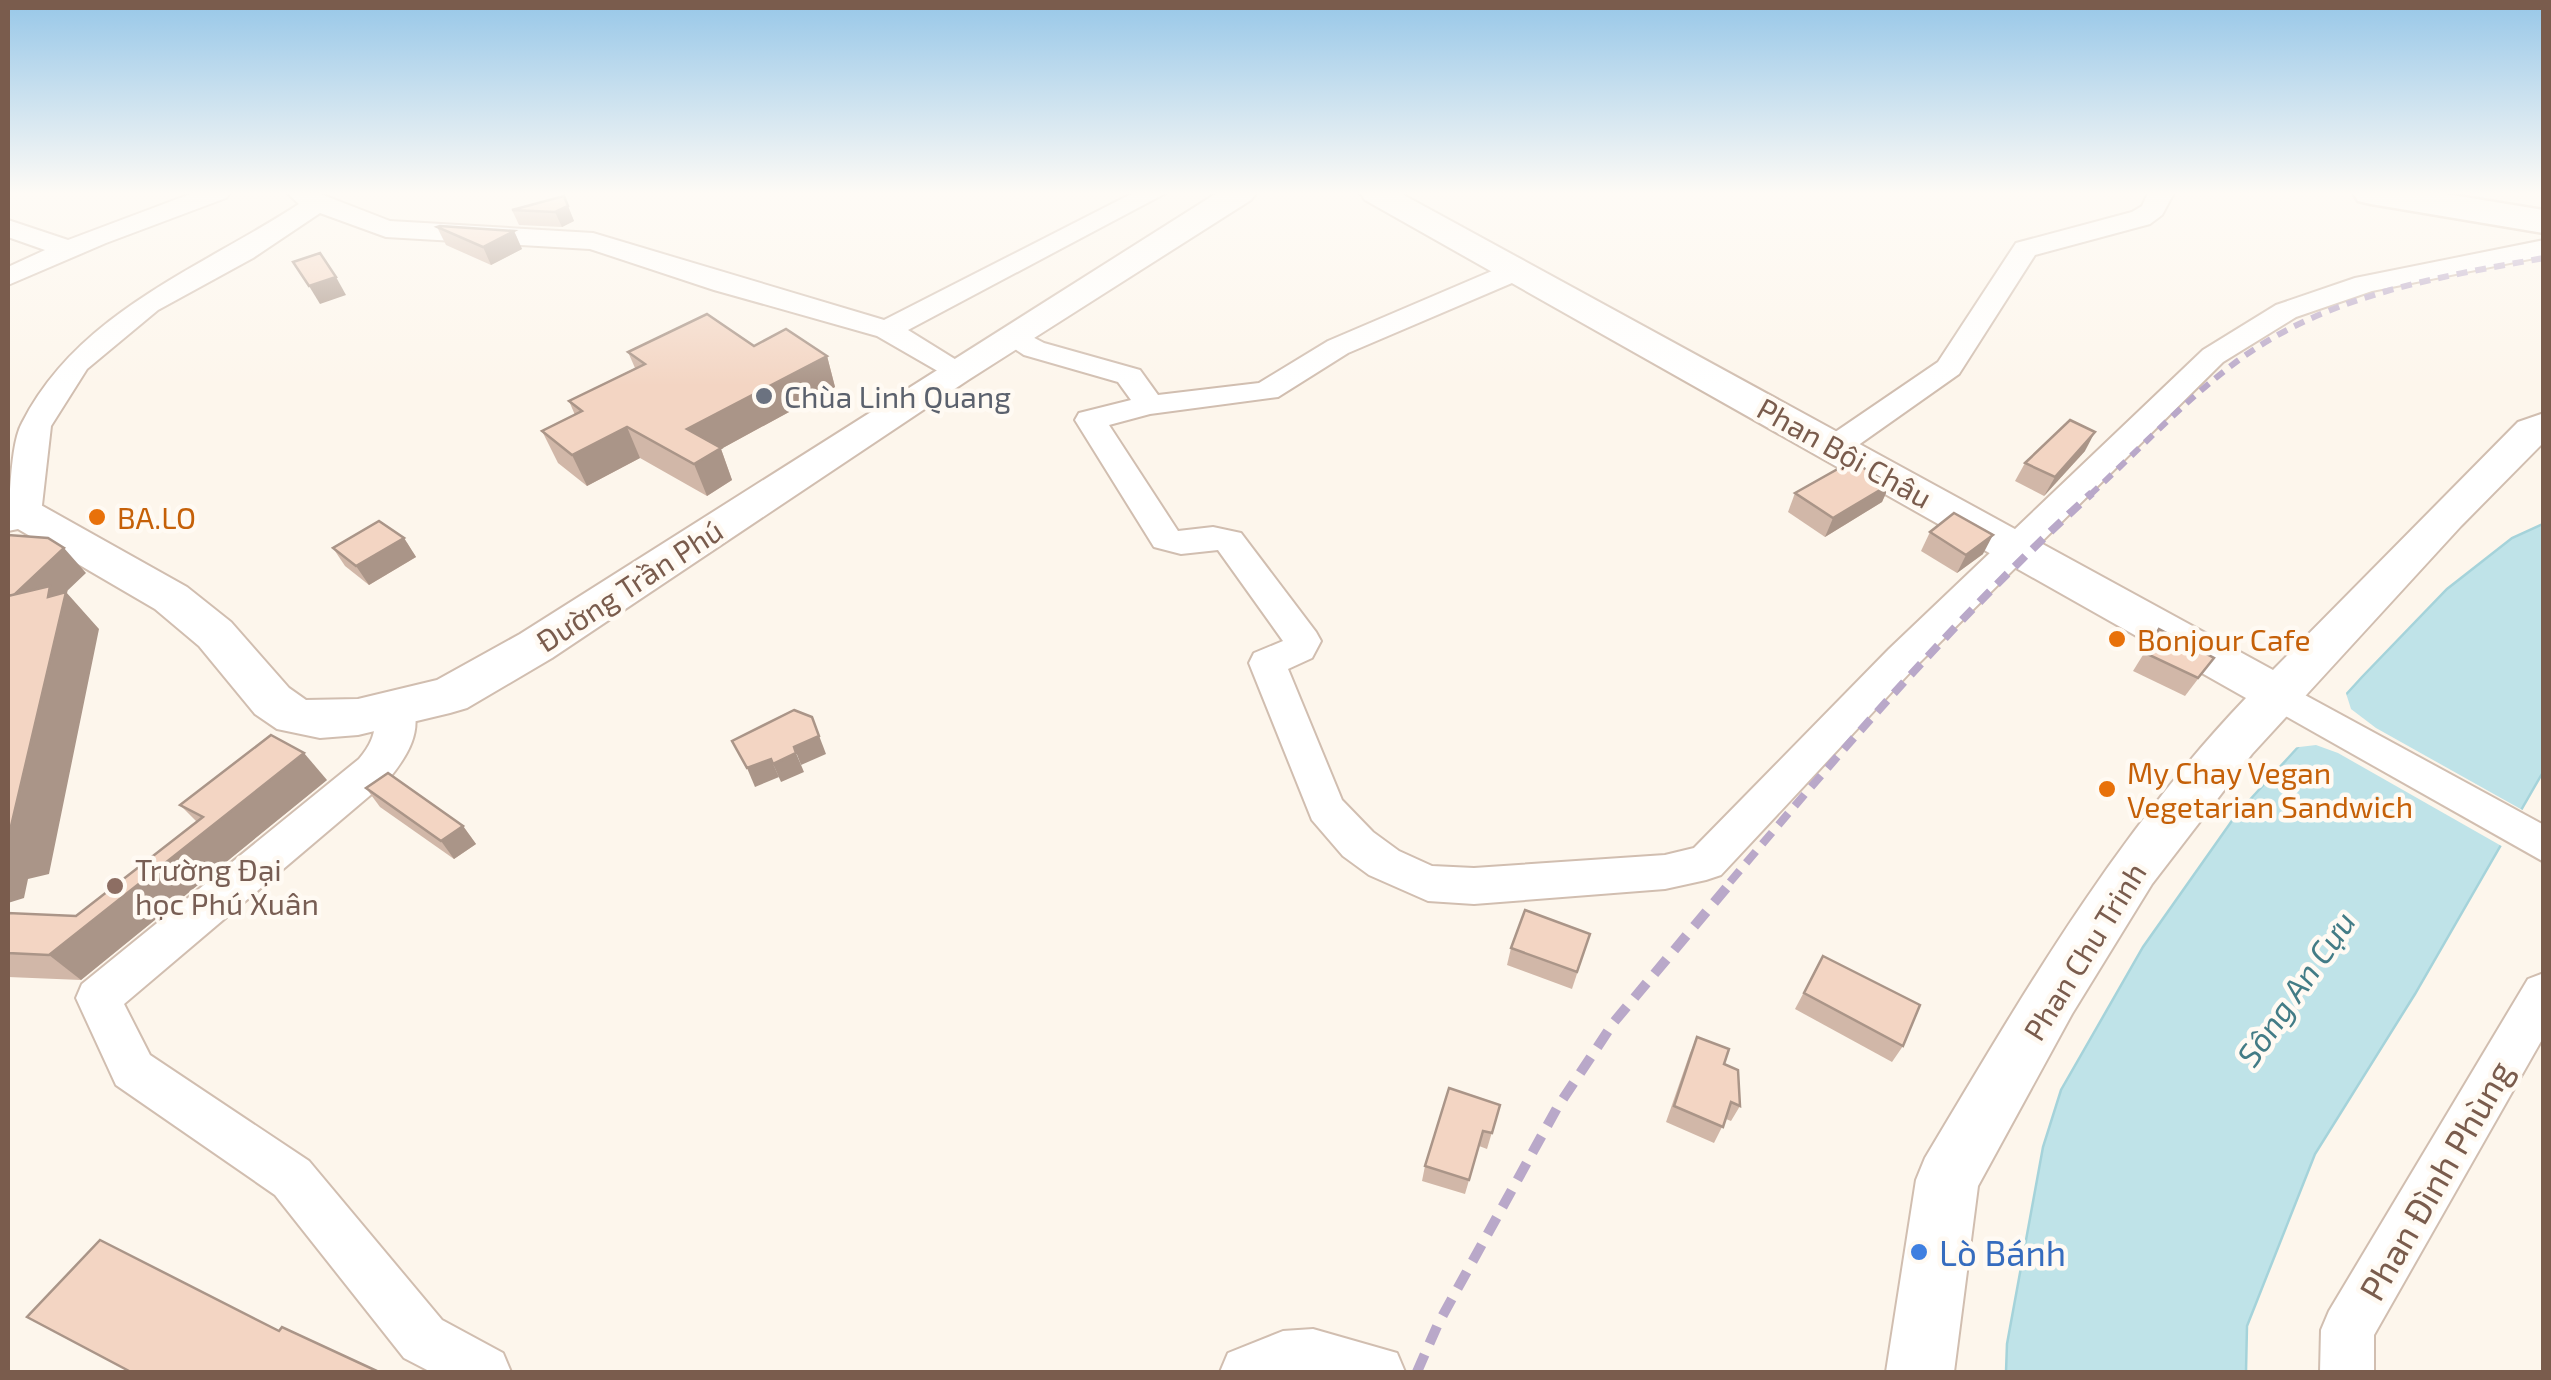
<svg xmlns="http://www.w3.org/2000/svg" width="2551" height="1380" viewBox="0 0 2551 1380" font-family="'Exo 2',sans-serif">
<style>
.water{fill:#bfe3e8;stroke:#a5d3da;stroke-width:2.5}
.pier{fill:#fdf6ec}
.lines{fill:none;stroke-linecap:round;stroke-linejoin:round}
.minor-casing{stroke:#d1beb0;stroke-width:4}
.tertiary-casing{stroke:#d1beb0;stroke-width:4}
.secondary-casing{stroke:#d6c0b0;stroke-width:5}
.minor{fill:#fff;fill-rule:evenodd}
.tertiary{fill:#fff;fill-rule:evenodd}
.secondary{fill:#fff;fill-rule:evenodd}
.rail-far2{stroke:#b9a8c9;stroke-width:6;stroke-dasharray:11 8;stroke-linecap:butt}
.rail-far1{stroke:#b9a8c9;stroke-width:8;stroke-dasharray:15 10;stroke-linecap:butt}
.rail{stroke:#b9a8c9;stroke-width:10;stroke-dasharray:19 12;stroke-linecap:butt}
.wall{fill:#d1b7a8}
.shaded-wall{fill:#aa9588}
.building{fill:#f3d5c3;stroke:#aa9588;stroke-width:2.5}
.worship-dot{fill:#6b7280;stroke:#fffaf3;stroke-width:4}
.food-dot{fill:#e8710a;stroke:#fffaf3;stroke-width:4}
.education-dot{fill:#8d6e63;stroke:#fffaf3;stroke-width:4}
.shop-dot{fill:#3f7fe0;stroke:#fffaf3;stroke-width:4}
.labels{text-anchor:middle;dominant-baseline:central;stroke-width:9;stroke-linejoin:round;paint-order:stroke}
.worship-label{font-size:30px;fill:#5b616d;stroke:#fffaf3;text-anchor:start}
.street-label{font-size:30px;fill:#7a5c4d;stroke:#fffaf3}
.food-label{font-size:30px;fill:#c56008;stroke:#fffaf3;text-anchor:start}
.education-label{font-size:30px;fill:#785e54;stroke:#fffaf3;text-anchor:start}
.water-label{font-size:32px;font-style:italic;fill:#437c86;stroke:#fffaf3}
.near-street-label{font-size:35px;fill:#7a5c4d;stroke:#fffaf3}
.near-shop-label{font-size:35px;fill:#366cbe;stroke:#fffaf3;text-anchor:start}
</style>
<rect width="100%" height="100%" fill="#fdf6ec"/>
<polygon class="water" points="2543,524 2543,772 2415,994 2315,1154 2247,1326 2246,1372 2006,1372 2007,1344 2043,1147 2061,1090 2143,947 2236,815 2362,677 2447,589 2512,538"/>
<polygon class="pier" points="2345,690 2351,709 2376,728 2526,812 2505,848 2338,753 2316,745 2291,748"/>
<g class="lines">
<g class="minor-casing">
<g id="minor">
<polygon points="193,193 230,193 226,198 106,243 8,285 8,267 45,250 8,237 8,220 68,240"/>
<path d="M287,193H318L390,221L593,233L884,320L1133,193H1166L908,330L966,366L970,372L966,378L955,381L877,336L714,290L590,249L386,237L320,213L253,258L158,310L87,369L51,426L41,514L36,522L24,525L12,522L8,513C11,489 11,443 22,423C78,312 201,268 299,204Z"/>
<polygon points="2148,193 2174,193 2162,215 2150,224 2035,255 1959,374 1847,453 1825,453 1820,446 1825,439 1938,362 2016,243 2132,212 2142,206"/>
<polygon points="2544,240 2544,256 2372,291 2296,317 2223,362 1915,667 1721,875 1706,880 1665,889 1474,904 1428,901 1369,875 1343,856 1312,820 1249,663 1254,653 1283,641 1218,550 1181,554 1154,547 1075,420 1079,413 1131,400 1118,382 1024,355 997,337 1001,331 1021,331 1044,343 1140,370 1158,395 1259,383 1328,341 1506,265 1526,265 1530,271 1526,277 1348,353 1278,397 1150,414 1109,425 1178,531 1213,527 1241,533 1316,632 1321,641 1312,658 1288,669 1342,800 1373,832 1399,851 1432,866 1474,868 1665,855 1694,848 1889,649 2203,350 2276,305 2355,278"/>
<polygon points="2279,681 2544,825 2544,862 2266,705 2260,695 2266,685"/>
<path d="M396,694L409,698C426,728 407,757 387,781L124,1004L150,1055L309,1161L442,1320L503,1353L511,1372H431L404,1358L275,1195L116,1085L76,998L82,984L359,759C383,731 369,722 383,698Z"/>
<polygon points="2544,973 2544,1036 2374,1335 2374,1372 2320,1372 2321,1330 2329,1311 2528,979"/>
<polygon points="1313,1329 1397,1353 1405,1372 1220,1372 1228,1353 1283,1331"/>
</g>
</g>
<g class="tertiary-casing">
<g id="tertiary">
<polygon points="1217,193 1256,193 1251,200 968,380 552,658 467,708 450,713 358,735 320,738 277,729 255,714 199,646 155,609 18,529 8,531 8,503 24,500 39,504 187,587 231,622 289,688 306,700 358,699 437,680 520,634"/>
<path d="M1360,193H1400L2273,670L2518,422L2544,413V442L2461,526L2252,754L2152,884L2072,1014L1978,1186L1954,1372H1886L1916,1180L1925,1158C2022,996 2114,836 2246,698L1365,200Z"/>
</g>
</g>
<g class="secondary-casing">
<polygon id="secondary" points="2353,193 2440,193 2544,210 2544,233 2371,204 2358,201"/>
</g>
<use href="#minor" class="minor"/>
<use href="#tertiary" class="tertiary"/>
<use href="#secondary" class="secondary"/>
<path class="rail-far2" d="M2090,495C2138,451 2184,401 2236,362C2326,295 2437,277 2544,258"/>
<path class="rail-far1" d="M1730,882C1844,747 1961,612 2092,493"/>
<polyline class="rail" points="1417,1372 1438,1324 1557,1108 1614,1022 1733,880"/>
</g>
<g class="wall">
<polygon points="564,196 574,221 562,227 519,225 512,210"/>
<polygon points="437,227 514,231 522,249 491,265 446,245"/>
<polygon points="754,346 827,356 835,387 721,449 732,480 707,496 640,458 587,486 558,463 542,431 575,415 569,401 635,368 628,352"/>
<polygon points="2085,451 2044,496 2015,481 2025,463"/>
<polygon points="1890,484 1882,502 1825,537 1788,512 1795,493"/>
<polygon points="1930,532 1983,554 1957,573 1921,551"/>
<polygon points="404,538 416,557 369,585 345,566 333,548"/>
<polygon points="2159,629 2214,658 2185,696 2133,671"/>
<polygon points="327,780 81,980 8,977 8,913 76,916 197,822 180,805"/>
<polygon points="366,788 463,826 476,844 454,859 380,807"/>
<polygon points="1590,934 1572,989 1507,965 1511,948"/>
<polygon points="1823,956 1903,1046 1892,1062 1795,1009"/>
<polygon points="1697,1037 1724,1064 1740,1106 1731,1121 1726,1119 1714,1143 1666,1122 1690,1053"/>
<polygon points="1500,1105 1487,1149 1479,1146 1465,1194 1422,1181 1425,1166"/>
</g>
<g class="shaded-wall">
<polygon points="568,206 574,221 562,227 555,212"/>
<polygon points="514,231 522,249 491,265 483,247"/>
<polygon points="336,277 346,295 320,304 309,286"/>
<polygon points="827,356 835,387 721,449 732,480 707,496 694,464 687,429"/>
<polygon points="627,427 640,458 587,486 572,455"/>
<polygon points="2095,432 2085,451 2044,496 2055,477"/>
<polygon points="1890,484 1882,502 1825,537 1833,518"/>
<polygon points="1993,535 1983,554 1957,573 1966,555"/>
<polygon points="404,538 416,557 369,585 356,566"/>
<polygon points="64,548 86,573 66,592 99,629 49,874 28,879 24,898 8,903 8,601"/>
<polygon points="812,717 826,754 801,765 794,747"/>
<polygon points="304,753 327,780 81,980 49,955"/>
<polygon points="796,753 804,772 781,782 773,764"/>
<polygon points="771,759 779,777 755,787 747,768"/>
<polygon points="463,826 476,844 454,859 441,841"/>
</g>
<g class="building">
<polygon points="564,196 568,206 555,212 512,210"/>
<polygon points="440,226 514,231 483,247 437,227"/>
<polygon points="320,253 336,277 309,286 293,262"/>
<polygon points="707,314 754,346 786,329 827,356 687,429 721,448 694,464 627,427 572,455 542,431 582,411 569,401 645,364 628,352"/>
<polygon points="2070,420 2095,432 2055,477 2025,463"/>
<polygon points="1852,461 1890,484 1833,518 1795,493"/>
<polygon points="1954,513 1993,535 1966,555 1930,532"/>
<polygon points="379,521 404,538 356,566 333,548"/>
<polygon points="8,535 48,538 64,548 14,595 8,596"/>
<polygon points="50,586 48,597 66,592 8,839 8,596"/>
<polygon points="2159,629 2214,658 2198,678 2145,653"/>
<polygon points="794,710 812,717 819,736 794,747 796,753 773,764 771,759 747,768 732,741"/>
<polygon points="271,735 304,753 49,955 8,953 8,913 76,916 203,817 180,805"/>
<polygon points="388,773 463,826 441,841 366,788"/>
<polygon points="1525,910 1590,934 1577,972 1511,948"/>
<polygon points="1823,956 1920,1005 1903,1046 1804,993"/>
<polygon points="1697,1037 1729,1049 1724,1064 1738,1070 1740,1106 1731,1102 1723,1127 1674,1106"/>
<polygon points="1449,1088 1500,1105 1492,1133 1483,1131 1469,1180 1425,1166"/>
<polygon points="100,1240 279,1331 282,1327 379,1372 131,1372 27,1317"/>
</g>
<linearGradient id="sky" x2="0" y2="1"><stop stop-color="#97c7e8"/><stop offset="0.5" stop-color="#fefbf6"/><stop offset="1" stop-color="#fefbf6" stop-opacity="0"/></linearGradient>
<rect width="2551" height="386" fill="url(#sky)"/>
<circle class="worship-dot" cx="764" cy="396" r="10"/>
<g class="food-dot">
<circle cx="97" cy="517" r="10"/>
<circle cx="2117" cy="639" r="10"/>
<circle cx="2107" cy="789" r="10"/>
</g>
<circle class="education-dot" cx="115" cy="886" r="10"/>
<circle class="shop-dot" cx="1919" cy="1252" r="10"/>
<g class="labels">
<g class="worship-label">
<text x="784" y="396">Chùa Linh Quang</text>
</g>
<g class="street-label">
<text transform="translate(1845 452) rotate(29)">Phan Bội Châu</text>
<text transform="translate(629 585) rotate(-33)">Đường Trần Phú</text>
<text transform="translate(2084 951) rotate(-58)">Phan Chu Trinh</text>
</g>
<g class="food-label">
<text x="117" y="517">BA.LO</text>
<text x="2137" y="639">Bonjour Cafe</text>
<text x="2127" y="772">My Chay Vegan<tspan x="2127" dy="34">Vegetarian Sandwich</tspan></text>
</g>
<g class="education-label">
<text x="135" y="869">Trường Đại<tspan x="135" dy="34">học Phú Xuân</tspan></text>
</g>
<g class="water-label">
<text transform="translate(2295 988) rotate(-55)">Sông An Cựu</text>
</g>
<g class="near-street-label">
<text transform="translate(2435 1180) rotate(-60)">Phan Đình Phùng</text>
</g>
<g class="near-shop-label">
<text x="1939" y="1252">Lò Bánh</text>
</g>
</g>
<rect width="2551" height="1380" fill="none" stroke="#7a5c4d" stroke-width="20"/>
</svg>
